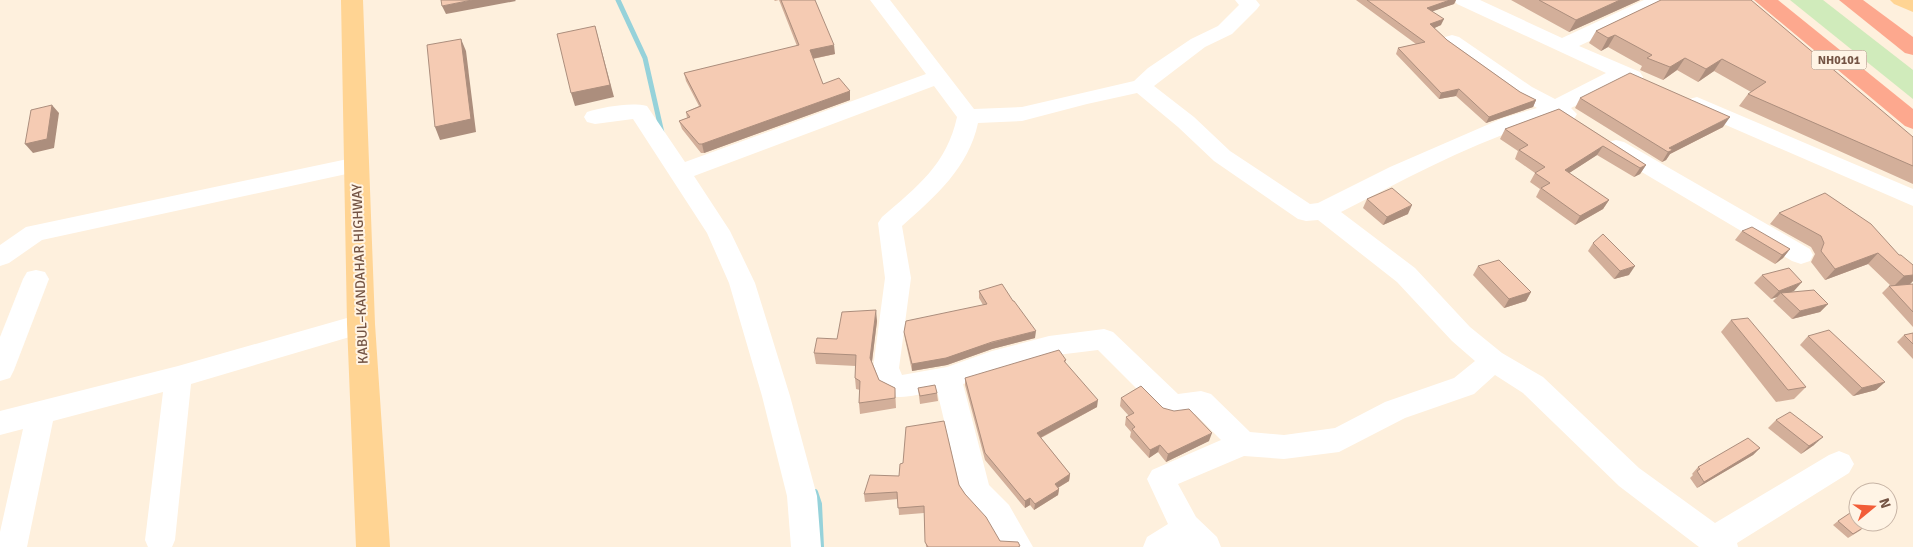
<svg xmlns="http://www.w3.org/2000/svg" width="1913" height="547" viewBox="0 0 1913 547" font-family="Signika,sans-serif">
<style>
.green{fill:#d0ebbb}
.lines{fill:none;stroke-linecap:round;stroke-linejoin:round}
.stream-far1{stroke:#96d2da;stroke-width:5}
.stream{stroke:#96d2da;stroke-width:6}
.minor{fill:#fff;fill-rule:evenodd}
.major{fill:#ffd493;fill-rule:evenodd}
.highway{fill:#fda88e;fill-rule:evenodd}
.wall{fill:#d3af9a}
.shaded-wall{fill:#ac8e7d}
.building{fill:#f5cbb3;stroke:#ac8e7d}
.labels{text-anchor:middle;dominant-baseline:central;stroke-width:4;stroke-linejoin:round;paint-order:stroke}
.shield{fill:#fff4e5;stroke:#9e8474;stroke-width:1}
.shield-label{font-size:12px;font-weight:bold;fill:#745444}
.street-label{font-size:14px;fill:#745444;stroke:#fff4e5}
</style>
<rect width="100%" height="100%" fill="#fef0dd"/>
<polygon class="green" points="1790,0 1823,0 1913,70 1913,99"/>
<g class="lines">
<polyline class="stream-far1" points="618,0 645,58 662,133"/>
<polyline class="stream" points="815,492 819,504 821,547"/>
<g class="minor">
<path d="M870,0H890L974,109L1022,107L1134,81L1148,68L1191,39L1218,26L1239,5L1235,0H1256L1260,5L1257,9L1232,34L1205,47L1154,86L1194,117L1230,151L1310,204L1318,203L1390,167L1503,118L1537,108L1518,97L1445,45L1442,41L1445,37L1452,35L1459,37L1532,87L1555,99L1606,73L1457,4L1454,0H1480L1562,38L1644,0H1670L1667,4L1579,46L1640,72L1643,77L1640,82L1633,83L1624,81L1571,108L1577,114L1574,119C1565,121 1558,116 1552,118C1479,139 1409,177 1341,212L1415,268L1470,327L1502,353L1543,377L1639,468L1715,523L1829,455L1839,451L1849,455L1854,464L1849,473L1737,543L1738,547H1699L1619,486L1523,393L1495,375L1474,394L1405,418L1339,452L1284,459L1244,456L1178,484L1196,517L1217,537L1221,547H1143L1147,537L1168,524L1147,479L1152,470L1221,440L1195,414L1172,417L1162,414L1098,350L1049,356L963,384L989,485L1009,505L1033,547H1001L987,523L966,500L961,491L937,391C906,396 881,409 873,368L885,278L878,223L882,217C917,187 947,164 957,117L934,86L694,176L730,231L755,283L790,396L817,496L821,547H791L787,496L762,396L729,283L707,233L633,119L595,124L587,122L584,117L587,112C604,107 630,102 647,106L685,162L926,74ZM1137,93L1178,127L1214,161L1298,219L1306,221L1318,220L1397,282L1452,341L1475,361L1454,378L1385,402L1335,428L1284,435L1250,432L1211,394L1201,391L1178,394L1113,332L1104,329L1049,336L992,351L947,367L902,375L899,368L911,278L902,226C935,197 969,167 978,123L1022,121L1087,104Z"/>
<polygon points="1697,97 1913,189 1913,206 1689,109 1686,104 1689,99"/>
<polygon points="1616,140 1624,142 1810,249 1813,255 1810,261 1801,264 1792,261 1608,152 1605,147 1608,142"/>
<polygon points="357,157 365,160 368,165 365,170 42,240 9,263 0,266 0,245 26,227"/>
<polygon points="36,270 45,272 49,279 14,370 10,378 0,381 0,337 23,279 27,272"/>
<polygon points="361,314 370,317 374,324 370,331 191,384 175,540 172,547 148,547 145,540 163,392 53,421 27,547 0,547 0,532 23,429 0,435 0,411 178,366"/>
</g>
<g class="major">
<polygon points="341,0 363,0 375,324 390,547 356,547 347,324"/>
<polygon points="1890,0 1913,0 1913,12 1894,4"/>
</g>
<g class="highway">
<polygon points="1754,0 1778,0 1913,109 1913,129 1905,126"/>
<polygon points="1839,0 1863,0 1913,37 1913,55 1905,53"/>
</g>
</g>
<g class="wall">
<polygon points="774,0 815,0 835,54 813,59 823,84 850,91 850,100 704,153 701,153 682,129 679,121 687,118 686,112 699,106 686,81 684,73 797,46 779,0 775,1"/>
<polygon points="1356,0 1456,0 1454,4 1432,11 1441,25 1434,28 1447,40 1520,92 1536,100 1533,107 1486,123 1456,96 1439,99 1396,54 1398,48 1416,44"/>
<polygon points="1511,0 1640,0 1569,32"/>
<polygon points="1661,0 1913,137 1913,184 1739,106 1748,94 1751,92 1714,71 1698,82 1677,70 1663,80 1640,70 1642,66 1608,47 1601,51 1589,43 1596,31"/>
<polygon points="1580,98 1723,127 1670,154 1666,160 1662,162 1575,108"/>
<polygon points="1559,109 1646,165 1640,174 1634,177 1597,155 1569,173 1609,200 1603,209 1575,225 1536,197 1540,189 1530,182 1535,173 1515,159 1518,151 1500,139 1505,129"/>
<polygon points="1367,199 1408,214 1383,225 1363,208"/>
<polygon points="1779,213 1899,255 1913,265 1913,281 1910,284 1913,284 1913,327 1882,293 1889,286 1891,286 1868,264 1825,280 1811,262 1815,254 1811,247 1770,224"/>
<polygon points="1742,231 1790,249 1783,258 1775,264 1735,240"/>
<polygon points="1593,243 1629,275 1614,279 1588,251"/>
<polygon points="1478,266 1531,292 1526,301 1504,308 1473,275"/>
<polygon points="1762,275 1794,291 1791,292 1828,304 1820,312 1792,319 1773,301 1777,297 1771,299 1754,283"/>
<polygon points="979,291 1035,338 992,349 947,365 912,371 905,339 904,332 983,305 979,298"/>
<polygon points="1731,320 1806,387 1794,399 1776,402 1721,332"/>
<polygon points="877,321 872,362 879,380 895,388 896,408 860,414 859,403 860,390 856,389 855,378 856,366 816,364 814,353 837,339"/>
<polygon points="1913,333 1913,359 1897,342 1904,335"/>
<polygon points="1808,336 1885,382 1876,390 1853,396 1800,345"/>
<polygon points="1066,360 1065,363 1097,407 1041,438 1070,474 1069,481 1058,488 1059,489 1058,495 1034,510 1030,505 1025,508 985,460 965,385 965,378"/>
<polygon points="918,388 937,393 938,401 920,404"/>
<polygon points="1121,398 1163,408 1209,441 1166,462 1158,452 1149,458 1130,437 1131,432 1125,425 1126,417 1129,416 1120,406"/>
<polygon points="1776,420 1814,445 1801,454 1768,428"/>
<polygon points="1760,448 1753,455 1697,488 1690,478 1693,475 1692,474 1698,467"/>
<polygon points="959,485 965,494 1000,541 1020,547 926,547 924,513 899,515 898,499 865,502 864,494"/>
<polygon points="1838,521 1861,530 1848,538 1833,525"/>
</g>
<g class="shaded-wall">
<polygon points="472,0 515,0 516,1 446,14 442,6"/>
<polygon points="1450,0 1456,0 1454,4 1425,14 1427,8"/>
<polygon points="1620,0 1640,0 1569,32 1576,20"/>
<polygon points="1444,19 1441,25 1428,31 1430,24"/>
<polygon points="595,26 614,97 575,106 571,93"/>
<polygon points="1615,35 1608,47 1601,51 1608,38"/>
<polygon points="461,39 466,51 476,132 440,140 435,127"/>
<polygon points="834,45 835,54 811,59 810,50"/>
<polygon points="1685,58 1677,70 1663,80 1670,67"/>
<polygon points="1722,59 1714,71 1698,82 1706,69"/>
<polygon points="1459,89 1456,96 1439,99 1441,93"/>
<polygon points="850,91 850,100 704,153 702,144"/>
<polygon points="1536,100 1533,107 1486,123 1489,117"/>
<polygon points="52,105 59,113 54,148 33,153 25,144"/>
<polygon points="1730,117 1723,127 1670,154 1666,160 1662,162 1668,152 1669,148"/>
<polygon points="1603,146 1597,155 1560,179 1565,170"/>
<polygon points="1646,165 1640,174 1634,177 1640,168"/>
<polygon points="1609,200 1603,209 1575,225 1580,216"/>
<polygon points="1412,205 1408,214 1383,225 1387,217"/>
<polygon points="1790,249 1783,258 1775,264 1782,255"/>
<polygon points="1878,253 1868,264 1825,280 1835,269"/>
<polygon points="1635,266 1629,275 1614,279 1620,271"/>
<polygon points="1913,275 1913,281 1910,284 1893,287 1904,276"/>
<polygon points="1802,282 1794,291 1783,295 1781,293 1777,297 1771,299 1779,291"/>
<polygon points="1531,292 1526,301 1504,308 1509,299"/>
<polygon points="1828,304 1820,312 1792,319 1800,311"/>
<polygon points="876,310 877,321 871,369 870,358"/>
<polygon points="1036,331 1035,338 992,349 947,365 912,371 912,364"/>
<polygon points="1885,382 1876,390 1853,396 1862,388"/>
<polygon points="1098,400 1097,407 1036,440 1037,433"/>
<polygon points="1212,433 1209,441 1166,462 1168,454"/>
<polygon points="1823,437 1814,445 1801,454 1809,446"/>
<polygon points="1160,445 1158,452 1149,458 1150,450"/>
<polygon points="1760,448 1753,455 1697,488 1704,482"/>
<polygon points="1070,474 1069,481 1054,490 1055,484"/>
<polygon points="1059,489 1058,495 1034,510 1035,504"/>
<polygon points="1030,498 1030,505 1025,508 1025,501"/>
</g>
<g class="building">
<polygon points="441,0 472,0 442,6"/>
<polygon points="781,0 815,0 834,45 810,50 823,84 839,78 850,91 702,144 699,144 679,121 690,117 686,112 701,106 684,73 799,45"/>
<polygon points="1367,0 1450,0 1427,8 1444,19 1430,24 1447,40 1520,92 1536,100 1489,117 1459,89 1441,93 1398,48 1425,42"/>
<polygon points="1539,0 1620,0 1576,20"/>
<polygon points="1661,0 1751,0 1913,137 1913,166 1748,94 1766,82 1722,59 1706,69 1685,58 1670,67 1647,58 1652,55 1615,35 1608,38 1596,31"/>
<polygon points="595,26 610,85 571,93 557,34"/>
<polygon points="461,39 471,119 435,127 427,45"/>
<polygon points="1630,73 1730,117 1669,148 1673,150 1668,152 1580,98"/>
<polygon points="52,105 47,139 25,144 31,110"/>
<polygon points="1559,109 1646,165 1640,168 1603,146 1565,170 1609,200 1580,216 1541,188 1550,183 1535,173 1545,167 1519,150 1528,145 1505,129"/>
<polygon points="1392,188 1412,205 1387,217 1367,199"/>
<polygon points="1825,193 1871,224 1899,255 1901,255 1913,265 1913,275 1904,276 1878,253 1835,269 1821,251 1824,243 1821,236 1779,213"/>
<polygon points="1752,227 1790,249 1782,255 1742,231"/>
<polygon points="1603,234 1635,266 1620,271 1593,243"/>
<polygon points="1499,260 1531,292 1509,299 1478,266"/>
<polygon points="1789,268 1802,282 1779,291 1762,275"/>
<polygon points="1002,284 1013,301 1014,301 1036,331 992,342 946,358 912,364 904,332 906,321 987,304 979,291"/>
<polygon points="1913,284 1913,312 1889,286"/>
<polygon points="1814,290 1828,304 1800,311 1781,293"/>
<polygon points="876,310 870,358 879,380 895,388 895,398 859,403 860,381 855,378 856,355 814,353 817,338 837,339 842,312"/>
<polygon points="1748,318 1806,387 1788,390 1731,320"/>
<polygon points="1829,330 1885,382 1862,388 1808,336"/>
<polygon points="1913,333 1913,344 1904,335"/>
<polygon points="1059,350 1066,360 1064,361 1098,400 1037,433 1070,474 1055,484 1059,489 1035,504 1030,498 1025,501 985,453 965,378"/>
<polygon points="935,385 937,393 920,396 918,388"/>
<polygon points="1141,386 1163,408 1174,411 1189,409 1212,433 1168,454 1160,445 1150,450 1132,429 1135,427 1126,417 1134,413 1121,398"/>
<polygon points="1790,412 1823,437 1809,446 1776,420"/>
<polygon points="944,421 959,485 965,494 986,517 1000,541 1018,542 1020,546 1018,547 928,547 925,542 924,506 898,508 897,492 864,494 870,475 899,476 900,464 903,463 906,427"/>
<polygon points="1748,438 1760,448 1704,482 1697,471 1700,469 1698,467"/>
<polygon points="1850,513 1858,520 1858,522 1861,522 1866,526 1853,534 1838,521"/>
</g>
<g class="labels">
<rect class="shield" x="1811.5" y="50.5" width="55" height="19" rx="4"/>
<g class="shield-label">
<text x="1839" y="60">NH0101</text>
</g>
<g class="street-label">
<text transform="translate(360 274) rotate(-92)">KABUL–KANDAHAR HIGHWAY</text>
</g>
</g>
<g transform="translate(1873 507) rotate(72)"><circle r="24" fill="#fff4e5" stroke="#c7b4a5"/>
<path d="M0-4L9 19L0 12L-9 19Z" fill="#f25d38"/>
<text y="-8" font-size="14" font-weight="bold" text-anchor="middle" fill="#745444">N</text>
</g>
</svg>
